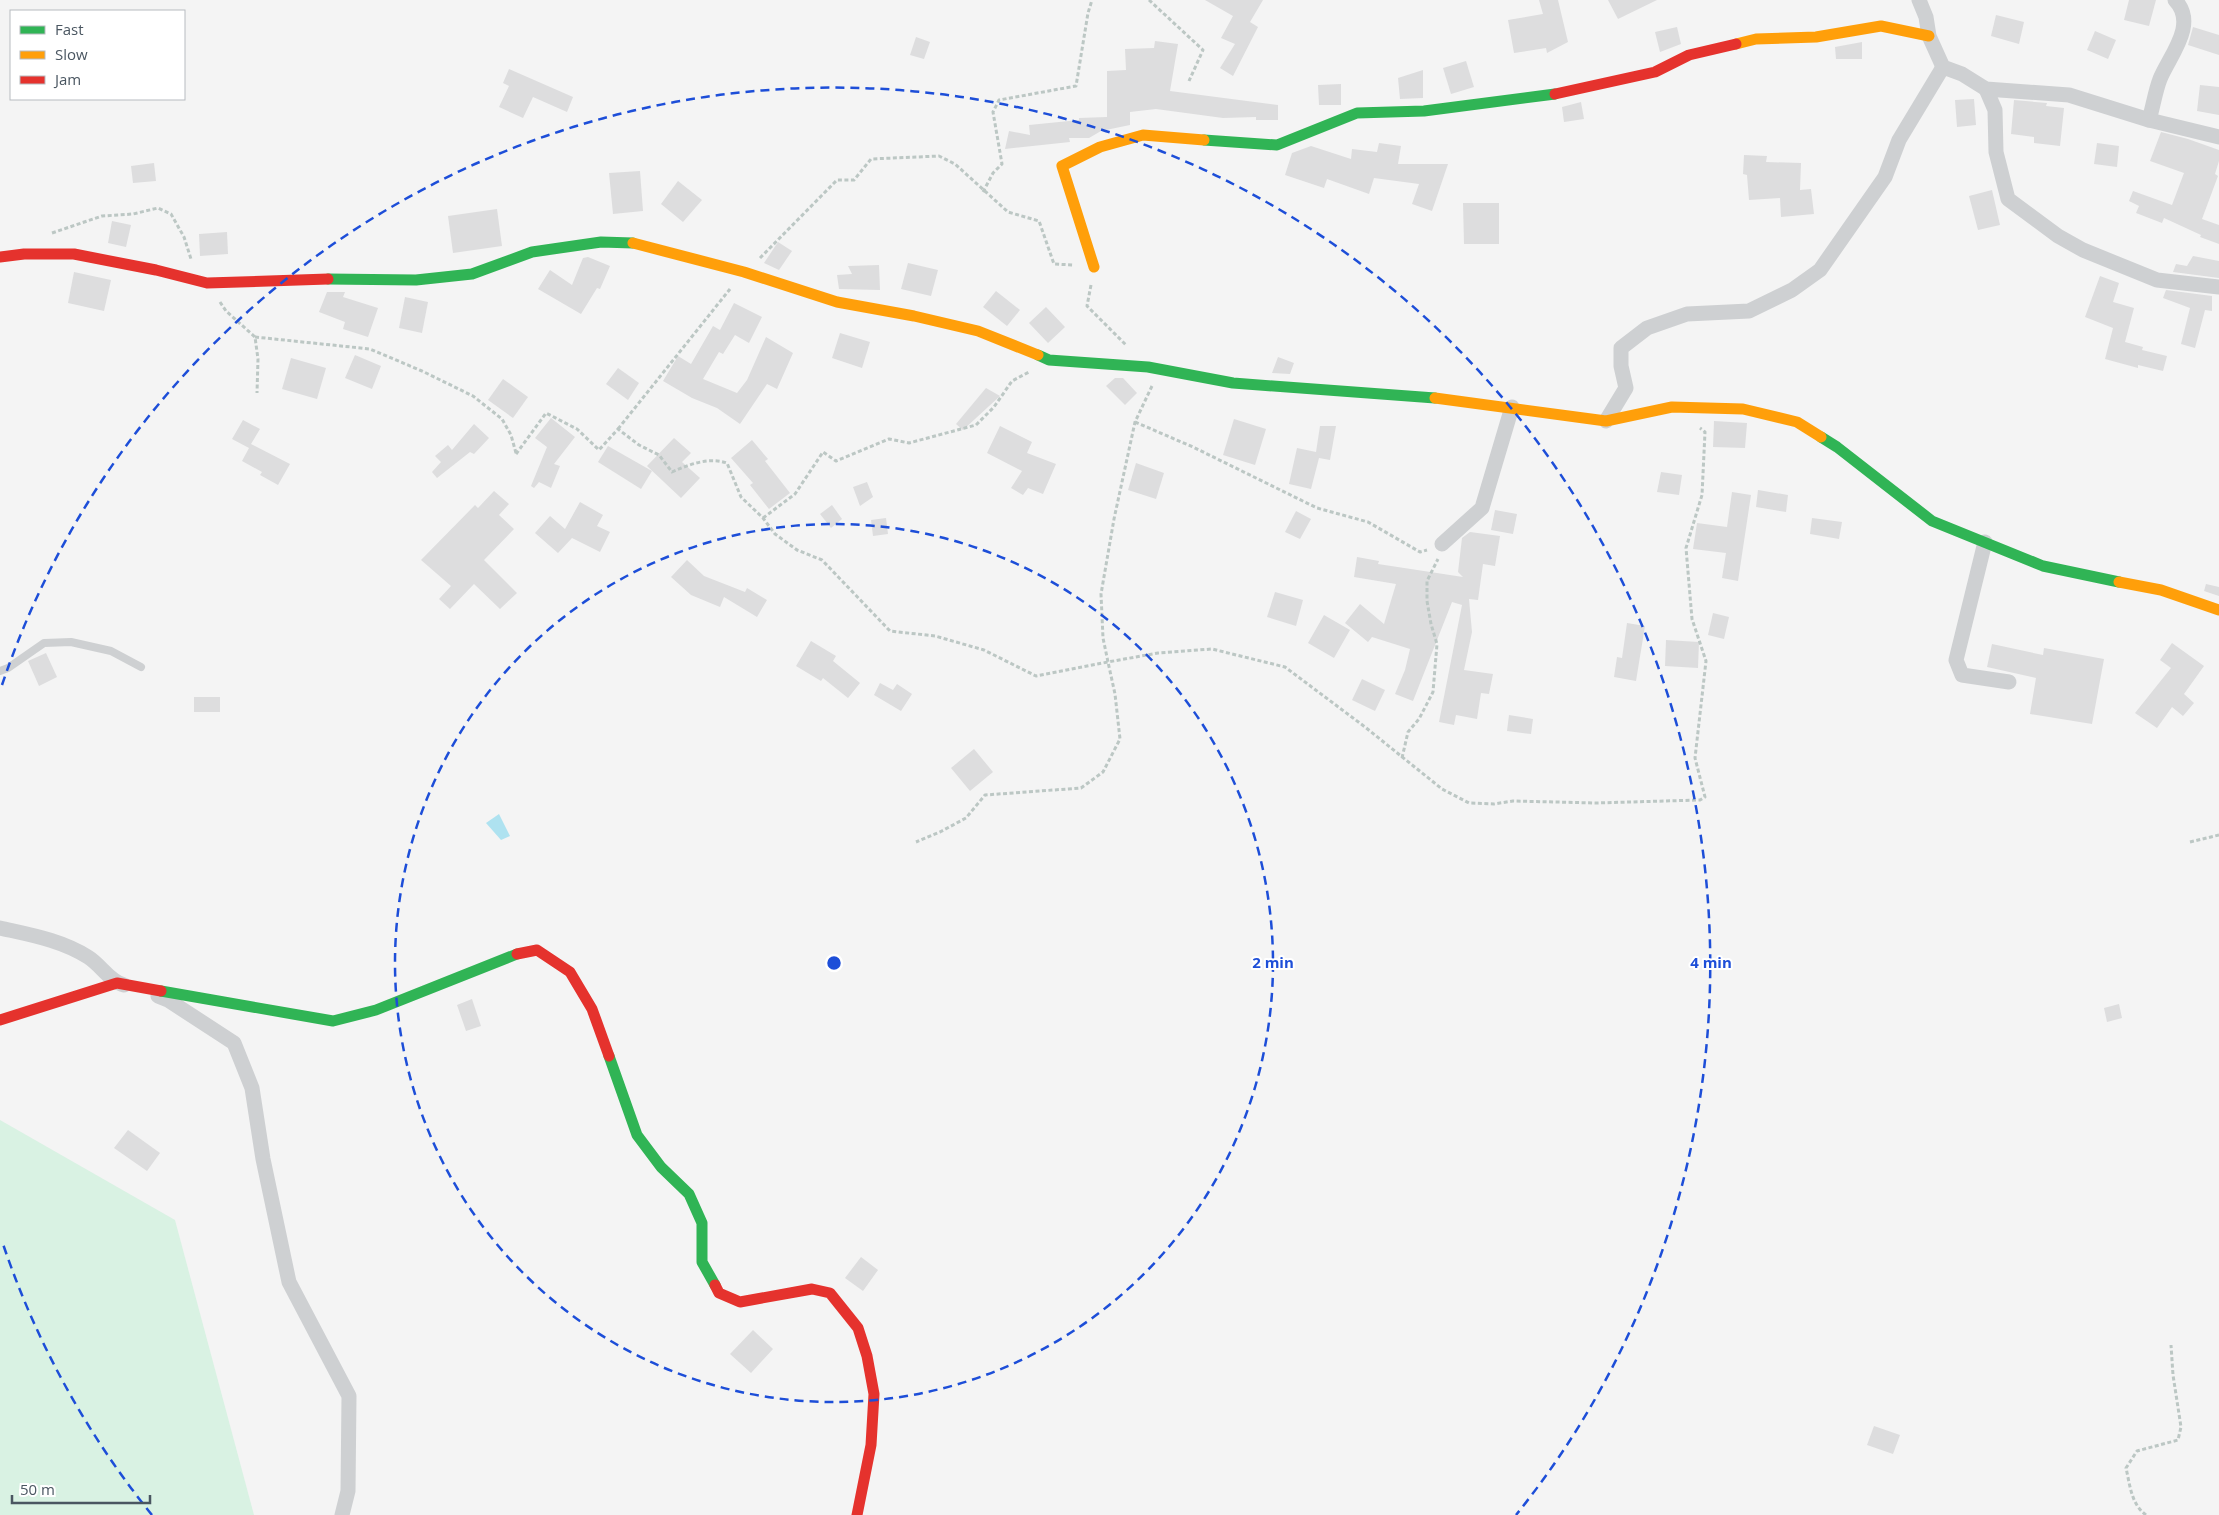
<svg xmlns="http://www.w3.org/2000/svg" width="2219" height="1515" viewBox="0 0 2219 1515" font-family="'Open Sans',sans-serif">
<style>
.green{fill:#d9f2e3}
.water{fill:#aee2f0}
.building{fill:#ddddde}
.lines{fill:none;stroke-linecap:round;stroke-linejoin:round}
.path{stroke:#bcc7c4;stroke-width:3;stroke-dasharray:4 2.5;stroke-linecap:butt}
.lane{stroke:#ced0d2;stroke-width:8}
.street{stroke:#ced0d2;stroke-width:15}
.fast{stroke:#30b455;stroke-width:11}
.slow{stroke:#ff9f0a;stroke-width:11}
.jam{stroke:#e5322d;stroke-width:11}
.ring{fill:none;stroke:#1d4ed8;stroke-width:2.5;stroke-dasharray:9 6}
.centre{fill:#1d4ed8;stroke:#fff;stroke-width:2.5}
.ring-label{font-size:15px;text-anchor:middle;font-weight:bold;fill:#1d4ed8;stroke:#fff;stroke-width:4;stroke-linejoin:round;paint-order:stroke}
</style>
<rect width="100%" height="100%" fill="#f4f4f4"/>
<polygon class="green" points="0,1120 175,1220 254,1515 0,1515"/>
<polygon class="water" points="499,814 510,836 501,840 486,823"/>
<g class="building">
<polygon points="1205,0 1263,0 1250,22 1258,27 1233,76 1220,68 1235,44 1221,38 1233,16"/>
<polygon points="1539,0 1558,0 1568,42 1547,53 1546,48 1514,53 1508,20 1543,14"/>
<polygon points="1608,0 1657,0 1618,19"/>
<polygon points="2129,0 2156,0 2149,26 2124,20"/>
<polygon points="1996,15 2024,22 2019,44 1991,36"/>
<polygon points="1677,27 1681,44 1660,52 1655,32"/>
<polygon points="2193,27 2219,35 2219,55 2188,45"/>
<polygon points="2095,31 2116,40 2108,59 2087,50"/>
<polygon points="916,37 930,42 924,59 910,55"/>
<polygon points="1155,41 1178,44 1170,91 1278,105 1278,120 1256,120 1256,117 1223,118 1156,109 1130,112 1130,125 1101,131 1089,138 1069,138 1070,142 1005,149 1009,131 1030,135 1029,125 1079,120 1079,118 1107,117 1107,71 1126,70 1125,49 1154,48"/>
<polygon points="1862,42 1862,59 1836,59 1835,47"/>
<polygon points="1466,61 1474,87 1451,94 1443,68"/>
<polygon points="509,69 573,97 567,112 533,97 523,118 499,107 509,86 503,83"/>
<polygon points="1423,70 1423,98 1400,99 1398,78"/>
<polygon points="1341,84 1341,105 1319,105 1318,85"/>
<polygon points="2200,85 2219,87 2219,115 2197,111"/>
<polygon points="1974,99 1976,125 1957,127 1955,100"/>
<polygon points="2014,100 2047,103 2046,106 2064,108 2060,146 2034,143 2034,137 2011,134"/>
<polygon points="1581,102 1584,119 1564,122 1562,107"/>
<polygon points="2161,132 2188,139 2219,150 2219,161 2215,174 2218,176 2202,219 2219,225 2219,244 2200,237 2201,235 2164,218 2162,223 2136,213 2139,206 2129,201 2133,191 2172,205 2184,173 2150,161"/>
<polygon points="1379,143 1401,146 1398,164 1448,164 1432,211 1412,204 1419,184 1374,178 1369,194 1327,179 1324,188 1285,175 1292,153 1311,146 1351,159 1352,149 1377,152"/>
<polygon points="2097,143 2119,146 2117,167 2094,164"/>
<polygon points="1744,155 1767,156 1766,162 1801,163 1800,190 1811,189 1814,214 1781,217 1780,198 1749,200 1747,175 1743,174"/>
<polygon points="154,163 156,181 133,183 131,166"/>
<polygon points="640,171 643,211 613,214 609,173"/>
<polygon points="678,181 702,200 683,222 661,204"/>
<polygon points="1992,190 2000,225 1978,230 1969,196"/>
<polygon points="1463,203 1499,203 1499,244 1464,244"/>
<polygon points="497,209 502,246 453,253 448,216"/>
<polygon points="112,221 131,225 126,247 108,243"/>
<polygon points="227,232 228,254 200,256 199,234"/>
<polygon points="778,242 792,251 779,270 764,263"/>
<polygon points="2193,256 2219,261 2219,278 2173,272 2176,264 2187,266"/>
<polygon points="588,257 610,266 600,289 597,288 581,314 538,289 550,270 572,285 583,258"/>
<polygon points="908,263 938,270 931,296 901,289"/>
<polygon points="879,265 880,290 839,289 837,275 852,274 848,266"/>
<polygon points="74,272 111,280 104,311 68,303"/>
<polygon points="2100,276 2119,283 2113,302 2134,308 2125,342 2143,347 2142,350 2167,356 2163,371 2138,365 2138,368 2105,359 2113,328 2085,317"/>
<polygon points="2166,290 2212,296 2212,311 2205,310 2195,348 2181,344 2190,308 2163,298"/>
<polygon points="996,291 1020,310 1007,326 983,307"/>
<polygon points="327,292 345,292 343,297 378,308 368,337 343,329 345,322 319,312"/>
<polygon points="405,297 428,302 422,333 399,328"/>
<polygon points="734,303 762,317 749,343 735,335 723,354 719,352 703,379 737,393 747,380 766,337 793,353 777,389 767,384 740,424 717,408 692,398 663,381 678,356 691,364 713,326 720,330"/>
<polygon points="1046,307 1065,327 1048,343 1029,323"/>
<polygon points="840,333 870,342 862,368 832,358"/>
<polygon points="355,355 381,366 372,389 345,378"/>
<polygon points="1278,357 1294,363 1290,374 1272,373"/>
<polygon points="291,358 326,368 317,399 282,389"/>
<polygon points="618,368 639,383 628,400 606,384"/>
<polygon points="1115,378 1123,378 1137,393 1125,405 1106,386"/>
<polygon points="503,379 528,397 513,418 488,400"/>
<polygon points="986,388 1000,396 963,430 956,424"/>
<polygon points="551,418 575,437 554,464 560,466 551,488 539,482 534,488 531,486 547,447 535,438"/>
<polygon points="1234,419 1266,429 1255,465 1223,455"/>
<polygon points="243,420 260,429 251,444 290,464 278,485 260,475 262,472 242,461 249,448 232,439"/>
<polygon points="1714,421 1747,423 1745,448 1713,447"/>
<polygon points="474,424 489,438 474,454 470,452 437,478 432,472 441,462 435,456 448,445 452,450"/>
<polygon points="1000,426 1032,442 1027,453 1056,464 1043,494 1028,488 1023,495 1011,488 1022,471 987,453"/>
<polygon points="1320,426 1336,426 1330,460 1319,458 1311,489 1289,484 1297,448 1316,452"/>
<polygon points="674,438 691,453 682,462 700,478 681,498 647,466"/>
<polygon points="752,440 768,459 765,461 790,493 769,509 750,485 753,483 731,458"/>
<polygon points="608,446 652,471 641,489 598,462"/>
<polygon points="1136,463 1164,473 1156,499 1128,490"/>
<polygon points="1661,472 1682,475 1679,495 1657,492"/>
<polygon points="867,482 873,497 860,506 853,487"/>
<polygon points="1758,490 1788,495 1786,512 1756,507"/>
<polygon points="494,491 509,504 499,515 514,529 484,560 517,593 500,609 474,584 450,609 439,599 451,586 421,560 475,505 478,508"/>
<polygon points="1732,492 1751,495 1738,581 1722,578 1726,553 1693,549 1697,523 1727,527"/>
<polygon points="580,502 603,515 597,526 610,532 600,552 572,538 558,553 535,533 550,516 565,529"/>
<polygon points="832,505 842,519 831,528 820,514"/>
<polygon points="1495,510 1517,514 1513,534 1491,530"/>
<polygon points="1296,511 1311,519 1300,539 1285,532"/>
<polygon points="886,518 888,534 873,536 871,520"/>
<polygon points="1812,518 1842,522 1839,539 1810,534"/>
<polygon points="1470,532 1500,536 1495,566 1483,564 1478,600 1469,599 1472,632 1464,670 1493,674 1489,694 1481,693 1477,719 1456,715 1454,725 1439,722 1462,605 1452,602 1413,701 1395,694 1405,670 1410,649 1372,637 1368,642 1345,623 1360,604 1384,624 1396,584 1354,577 1357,557 1379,561 1378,564 1463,577 1458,572 1462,538"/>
<polygon points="687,560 704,576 745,592 747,588 767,600 757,617 724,597 720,607 691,595 671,577"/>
<polygon points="2206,584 2219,587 2219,596 2204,591"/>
<polygon points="1275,592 1303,600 1296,626 1267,617"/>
<polygon points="1713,613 1729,617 1724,639 1708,635"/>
<polygon points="1324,615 1350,630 1334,658 1308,643"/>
<polygon points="1627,623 1645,626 1636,681 1614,677 1617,657 1622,658"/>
<polygon points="1666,640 1699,642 1698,668 1665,666"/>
<polygon points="811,641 836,656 833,661 860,683 848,698 823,678 821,681 796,666"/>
<polygon points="2172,643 2204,666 2184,694 2194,703 2183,716 2172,707 2157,728 2135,713 2171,668 2160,660"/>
<polygon points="1992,644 2043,655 2044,648 2104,659 2092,724 2030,714 2036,678 1987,667"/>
<polygon points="46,653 57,677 39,686 28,661"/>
<polygon points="1362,679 1385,690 1375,711 1352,700"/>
<polygon points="880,683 893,690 897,684 912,694 901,711 874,695"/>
<rect x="194" y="697" width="26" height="15"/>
<polygon points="1509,715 1533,719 1531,734 1507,731"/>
<polygon points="974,749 993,772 970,791 951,768"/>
<polygon points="472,999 481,1026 466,1031 457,1005"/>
<polygon points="2119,1004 2122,1018 2107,1022 2104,1008"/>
<polygon points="128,1130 160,1153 147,1171 114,1148"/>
<polygon points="861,1257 878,1270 863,1291 845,1278"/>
<polygon points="753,1330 773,1349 751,1373 730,1354"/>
<polygon points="1874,1426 1900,1435 1893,1454 1867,1445"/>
</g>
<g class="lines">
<g class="path">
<polyline points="1149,0 1203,50 1189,81"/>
<polyline points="983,192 993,173 1002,164 993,112 999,100 1076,86 1088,13 1092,0"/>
<polyline points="52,233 102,216 133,214 158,208 171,214 184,237 191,259"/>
<polyline points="760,258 837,180 854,180 871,159 939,156 955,164 1008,212 1039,221 1054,264 1074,265"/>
<polyline points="1091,285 1087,306 1126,345"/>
<polyline points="220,302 226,311 255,337 258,359 257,393"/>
<polyline points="255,337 370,349 422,371 473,396 502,419 511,435 516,453"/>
<polyline points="1152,386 1135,422 1114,519 1101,594 1103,638 1108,662 1158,653 1212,649 1285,667 1365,727 1442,789 1469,803 1494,804 1513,801 1596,803 1700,800 1705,797 1695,758 1706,661 1692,619 1686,548 1702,495 1705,432 1700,428"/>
<polyline points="1135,422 1193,447 1317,508 1368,522 1420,552 1427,550"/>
<polyline points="618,429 730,289"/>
<path d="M516,454L546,413L577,429L599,450L618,429L639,445L659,455L672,472C690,464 709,457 727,463L741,497L763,518L775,534L797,550L822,560L890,631L935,636L984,650L1036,676L1108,662L1115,694L1120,739L1103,772L1081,788L985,795L966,818L940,832L916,842"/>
<polyline points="763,518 795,494 823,452 836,461 889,439 909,443 976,425 994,407 1012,381 1029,372"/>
<polyline points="1402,758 1408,732 1419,719 1433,692 1437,644 1431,624 1427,601 1427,581 1438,559"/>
<polyline points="2190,842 2219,835"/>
<path d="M2146,1515C2131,1504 2130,1485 2126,1468L2137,1451L2178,1440L2181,1427L2173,1375L2171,1345"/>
</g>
<polyline class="lane" points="0,671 8,668 44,643 71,642 111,651 141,667"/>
<g class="street">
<polyline points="1919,0 1926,17 1929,36 1943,67 1962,74 1986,89 2069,95 2149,120 2219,137"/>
<polyline points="1986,89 1995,110 1996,152 2008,199 2058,236 2083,250 2157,280 2219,287"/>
<path d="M2149,120C2153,107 2155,92 2160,79C2170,55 2198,24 2175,0"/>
<polyline points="1606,421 1626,388 1621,366 1621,348 1647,328 1687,314 1749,311 1792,290 1820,270 1885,177 1899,140 1943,67"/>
<polyline points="1985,542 1956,660 1962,675 2009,682"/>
<polyline points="1442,544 1482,508 1512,407"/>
<path d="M0,928C31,935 61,940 88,957C101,965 109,981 124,985"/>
<polyline points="158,996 168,1000 234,1043 252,1088 263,1159 289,1282 349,1396 348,1491 342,1515"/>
</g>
<g class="fast">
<polyline points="1204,140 1277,145 1357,113 1424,111 1555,94"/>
<polyline points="328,279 416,280 472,274 532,252 601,242 633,243"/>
<polyline points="1038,355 1049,360 1148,367 1233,383 1435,398"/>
<polyline points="1821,437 1837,447 1932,521 2043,566 2119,582"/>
<polyline points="161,991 333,1021 376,1010 517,954"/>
<polyline points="609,1056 637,1135 661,1167 689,1194 702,1223 702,1262 715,1285"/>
</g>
<g class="slow">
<polyline points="1736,44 1756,39 1816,37 1881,26 1929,36"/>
<polyline points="633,243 744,272 837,302 914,316 978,331 1038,355"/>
<polyline points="1094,267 1062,166 1100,147 1143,135 1204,140"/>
<polyline points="1435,398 1606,421 1672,407 1743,409 1797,422 1821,437"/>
<polyline points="2119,582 2161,590 2219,610"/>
</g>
<g class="jam">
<polyline points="1555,94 1655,72 1689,55 1736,44"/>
<polyline points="0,257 24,254 74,254 156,270 207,283 328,279"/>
<polyline points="517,954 537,950 570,972 592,1009 609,1056"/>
<polyline points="0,1020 117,983 161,991"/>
<polyline points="715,1285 719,1293 740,1302 812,1289 830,1293 858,1328 867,1356 874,1394 871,1445 857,1515"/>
</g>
</g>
<g class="ring">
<circle cx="834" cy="963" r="439"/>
<path d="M152 1515A877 877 0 0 1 2 1241M2 685A877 877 0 1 1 1516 1515"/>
</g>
<circle cx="834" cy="963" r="8" class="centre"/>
<g class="ring-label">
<text x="1273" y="968">2 min</text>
<text x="1711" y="968">4 min</text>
</g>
<rect x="10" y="10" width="175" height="90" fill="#ffffff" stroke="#b7bbc0"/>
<rect x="20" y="26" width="25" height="8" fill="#30b455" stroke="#b7bbc0"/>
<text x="55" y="35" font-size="15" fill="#4a5661">Fast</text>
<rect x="20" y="51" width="25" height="8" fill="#ff9f0a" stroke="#b7bbc0"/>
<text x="55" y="60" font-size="15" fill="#4a5661">Slow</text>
<rect x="20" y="76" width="25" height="8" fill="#e5322d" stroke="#b7bbc0"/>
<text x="55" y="85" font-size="15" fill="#4a5661">Jam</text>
<path d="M12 1495v8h138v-8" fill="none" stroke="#4a5661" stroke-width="2.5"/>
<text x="20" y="1495" font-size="15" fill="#4a5661" stroke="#ffffff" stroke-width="4" paint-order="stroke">50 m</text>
</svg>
